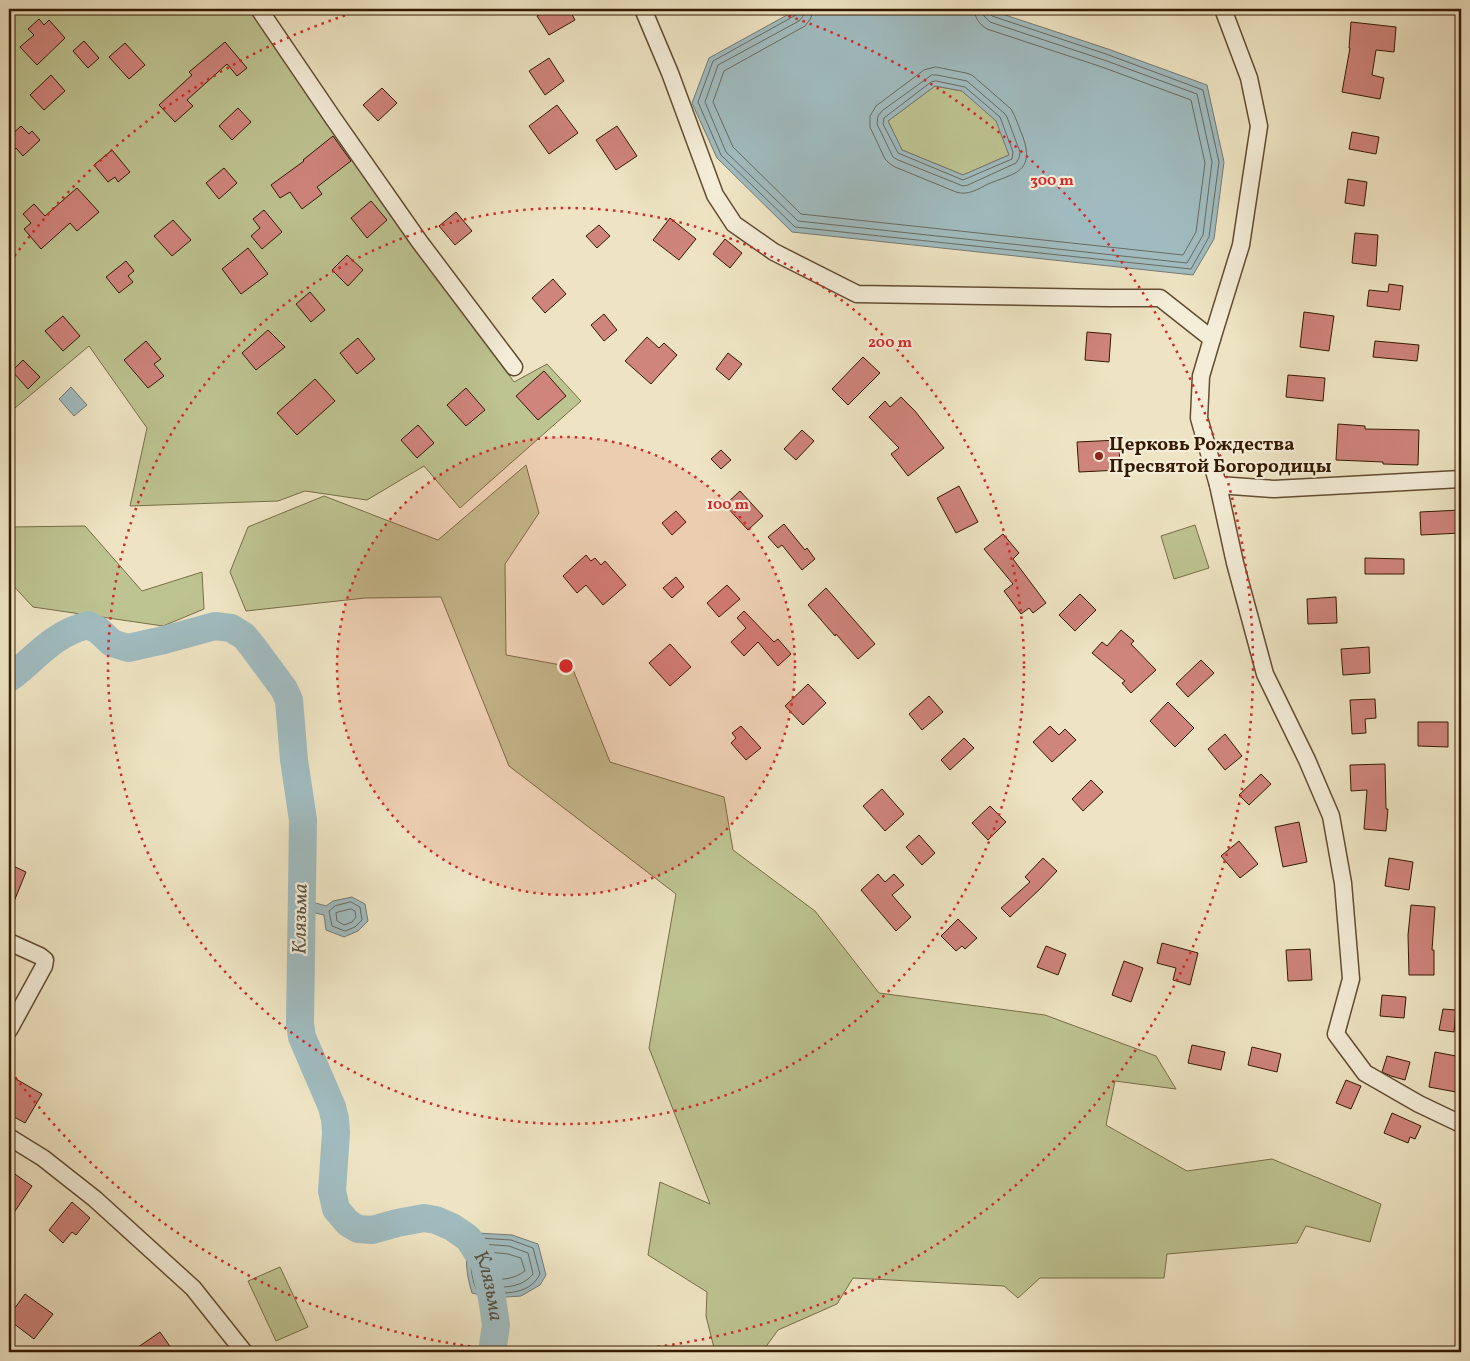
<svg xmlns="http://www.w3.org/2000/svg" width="1470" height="1361" viewBox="0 0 1470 1361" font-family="Vollkorn,serif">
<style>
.green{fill:#bdc391;stroke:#786e48}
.water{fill:#a0bbbf;stroke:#757a73;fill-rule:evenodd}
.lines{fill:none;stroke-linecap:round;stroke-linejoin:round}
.shore{stroke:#6a6a60;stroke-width:1}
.river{stroke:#a0bbbf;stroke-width:28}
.building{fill:#cf847c;stroke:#341900}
.minor-casing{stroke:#624c31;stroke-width:19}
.minor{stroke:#f4edd8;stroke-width:16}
.ring{fill:none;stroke:#d62828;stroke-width:2.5;stroke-dasharray:2.5 5}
.poi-dot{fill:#8f2418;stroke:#f4edd8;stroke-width:2}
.labels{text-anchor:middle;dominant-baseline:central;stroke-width:4.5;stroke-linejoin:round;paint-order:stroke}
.poi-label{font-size:19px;font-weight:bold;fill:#341900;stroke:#f4edd8;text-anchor:start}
.water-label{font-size:20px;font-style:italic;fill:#5a5243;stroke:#f4edd8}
.centre{fill:#d62828;stroke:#f4edd8;stroke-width:2.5}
.ring-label{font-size:15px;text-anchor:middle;font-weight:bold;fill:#d62828;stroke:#f4edd8;stroke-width:4.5;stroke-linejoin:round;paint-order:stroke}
</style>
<rect width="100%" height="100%" fill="#eee4c3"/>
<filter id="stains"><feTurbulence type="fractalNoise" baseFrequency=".004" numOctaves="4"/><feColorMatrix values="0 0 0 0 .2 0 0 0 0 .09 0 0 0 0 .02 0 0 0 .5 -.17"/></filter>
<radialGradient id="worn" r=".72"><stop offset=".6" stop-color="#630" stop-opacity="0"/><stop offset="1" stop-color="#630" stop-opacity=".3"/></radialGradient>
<g class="green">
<polygon points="9,9 250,9 410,237 514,382 547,364 581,401 460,508 424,466 367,500 305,491 278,501 130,506 147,428 89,346 9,413"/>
<polygon points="935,86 962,91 997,121 1009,155 963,175 902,150 888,121"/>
<polygon points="526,465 539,513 505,564 506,655 572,667 610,762 724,797 733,850 815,911 879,993 1045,1015 1156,1056 1176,1089 1115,1081 1106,1125 1187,1171 1272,1159 1381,1204 1370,1242 1306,1226 1297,1243 1167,1254 1164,1278 1040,1278 1018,1298 1004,1286 853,1278 837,1304 778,1330 762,1352 715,1352 706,1316 707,1292 648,1255 660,1182 710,1204 649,1048 676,894 509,766 441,597 365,598 246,611 230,572 248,527 324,496 438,540"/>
<polygon points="1195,525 1209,568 1174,579 1161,536"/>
<polygon points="85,526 142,591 202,572 204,609 163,626 33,607 9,581 9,527"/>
<polygon points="280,1267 308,1327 276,1341 248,1281"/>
</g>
<g class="water">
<path d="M798,9H987L1108,49L1207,85L1224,162L1214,239L1193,275L792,232L717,158L692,103L709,58ZM935,86L962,91L996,121L1009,155L963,175L902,150L888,121Z"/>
<polygon points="71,387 87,405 74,416 59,399"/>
<polygon points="352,897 365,904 368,921 358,931 344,937 326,930 324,915 302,910 302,899 326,906 333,901"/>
<path d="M477,1233L512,1235L538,1244L546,1275L540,1285L521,1296L492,1298L472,1293C466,1273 465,1259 468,1238Z"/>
</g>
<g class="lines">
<g class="shore">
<polyline points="799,9 798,13 796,15 713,61 698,102 721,155 795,227 1191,269 1209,237 1219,162 1203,90 1106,54 992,16 989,13 988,9"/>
<polyline points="805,9 804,15 799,21 718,65 705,102 726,152 798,221 1187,263 1203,235 1212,162 1197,94 1104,60 990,22 984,16 982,9"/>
<path d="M813,9L811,18L805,26L724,71L713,102L733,147L801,214L1183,255L1196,232L1205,163L1191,100L1102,67L987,29C979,24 975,18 974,9"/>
<path d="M936,67L966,73L972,75L1011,109C1016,117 1019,128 1023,137C1035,172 1015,173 988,184C978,189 968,196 956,192L895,167L889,163L885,159L870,127V116L876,106L924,70Z"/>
<polygon points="932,75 937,75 967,81 1004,113 1007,117 1020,152 1019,158 1016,163 968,185 963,186 898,160 893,157 877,124 878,116 882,111"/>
<polygon points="936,81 965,87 1000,117 1013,152 1012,159 963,180 898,153 883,124 884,118 931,82"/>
<polygon points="351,902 360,907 362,920 355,927 345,931 332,926 329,911 335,906"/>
<polygon points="351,909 355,911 356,917 352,922 344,925 337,921 336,913"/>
<path d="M479,1238L511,1240L533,1248L540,1274C529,1297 497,1295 476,1289C470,1274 470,1257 473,1241Z"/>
<path d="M481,1244L509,1246L528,1253L533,1274C521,1289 498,1289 481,1284C476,1273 476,1258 478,1246Z"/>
<path d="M488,1252L508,1254L521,1258L525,1271C514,1279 501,1281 487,1278L485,1272V1255Z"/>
</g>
<path class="river" id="s1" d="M9,678L16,673C40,653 56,633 88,625L98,630L112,643L128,648L164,640L215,626L231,628L244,636L253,647L284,689L289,700L294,760L303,820L300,1024L302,1037L332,1107L335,1119L336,1133L332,1191L336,1209L348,1223L358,1229L372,1230L397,1223L424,1218L436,1220L452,1227L468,1238L484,1262L492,1298L496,1325L492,1352"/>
</g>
<g class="building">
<polygon points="549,9 569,9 575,20 549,35 537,16"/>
<polygon points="39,19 44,25 49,20 65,38 37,65 20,47 34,35 28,29"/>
<polygon points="1351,22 1396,27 1394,52 1376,50 1372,75 1384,78 1380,99 1342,92 1350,48 1349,48"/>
<polygon points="84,41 99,58 88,68 73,51"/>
<polygon points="225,42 247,68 237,76 227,64 187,100 193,106 175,122 159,105 192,75 189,72"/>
<polygon points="125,43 145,65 129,79 109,57"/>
<polygon points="549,58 564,81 545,95 529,71"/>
<polygon points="51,75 65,91 44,110 30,95"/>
<polygon points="382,88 397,103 378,121 363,105"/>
<polygon points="557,105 578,133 549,154 529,126"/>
<polygon points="238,108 251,122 232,140 219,126"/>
<polygon points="21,126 29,134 32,131 40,140 23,156 16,148 9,155 9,137"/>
<polygon points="617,126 637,156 616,170 596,140"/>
<polygon points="1352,132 1379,137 1376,154 1349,149"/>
<polygon points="333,136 351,161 317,187 322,194 302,209 290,192 280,198 271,185 304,161 303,160"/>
<polygon points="112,150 130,172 118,182 115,177 108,182 94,165"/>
<polygon points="224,168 237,183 219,199 206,183"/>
<polygon points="1348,179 1367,182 1364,206 1345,203"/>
<polygon points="77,188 99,212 77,231 70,223 41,249 24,229 31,223 23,214 34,204 45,216"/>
<polygon points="371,201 387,220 367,238 351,218"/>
<polygon points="264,210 282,232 262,249 251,236 260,228 253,219"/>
<polygon points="456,212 472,231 455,245 439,226"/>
<polygon points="670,218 696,239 679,260 653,240"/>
<polygon points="173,220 191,240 172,256 154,236"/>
<polygon points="599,225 610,236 597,248 586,236"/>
<polygon points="1355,233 1378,235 1376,266 1352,263"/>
<polygon points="725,239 742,253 730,268 713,254"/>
<polygon points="248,248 268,274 241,294 222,269"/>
<polygon points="347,255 363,270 348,286 332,270"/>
<polygon points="126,261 134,271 128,276 133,282 119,293 106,277"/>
<polygon points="553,279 566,294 545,313 532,298"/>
<polygon points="1389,284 1403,286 1400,310 1367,306 1369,290 1388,292"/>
<polygon points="310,292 325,310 311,322 296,304"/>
<polygon points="1304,312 1334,316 1329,351 1300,347"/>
<polygon points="604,314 617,330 604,341 591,325"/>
<polygon points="63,316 80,336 63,351 45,331"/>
<polygon points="268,330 285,347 256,370 242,353"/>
<polygon points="1087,332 1111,334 1109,362 1085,360"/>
<polygon points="647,337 659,348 664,343 677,355 651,384 625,361"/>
<polygon points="358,338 375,359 357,374 340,353"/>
<polygon points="146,341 161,359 154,364 164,376 148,388 124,360"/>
<polygon points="1375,341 1419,345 1417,361 1373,357"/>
<polygon points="728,353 742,364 729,380 716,369"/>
<polygon points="863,357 880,373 848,405 832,389"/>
<polygon points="23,360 40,377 28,389 12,371"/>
<polygon points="544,371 566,396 538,420 516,396"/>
<polygon points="1288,375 1325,378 1323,401 1286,397"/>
<polygon points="315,379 335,401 297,435 277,413"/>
<polygon points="466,388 485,410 466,426 447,405"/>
<polygon points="901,397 915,411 944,448 908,476 891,454 899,448 869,417 885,401 890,407"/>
<polygon points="1338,424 1365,426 1365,429 1419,430 1418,465 1383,464 1383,462 1336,460"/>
<polygon points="418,425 434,443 417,458 401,440"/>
<polygon points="802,430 814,441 796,460 784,449"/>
<polygon points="1119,440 1120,470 1079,472 1077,442"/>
<polygon points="721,450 731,460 721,469 711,459"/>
<polygon points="959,486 978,522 956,533 937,498"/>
<polygon points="740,491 763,516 748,530 725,505"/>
<polygon points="1461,510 1461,533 1421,535 1420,512"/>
<polygon points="676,511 686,522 672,535 662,523"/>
<polygon points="784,524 805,550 807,548 815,559 802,570 782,545 778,548 768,537"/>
<polygon points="1003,534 1019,553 1013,559 1046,603 1033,613 1029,608 1021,614 1004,591 1013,584 984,549"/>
<polygon points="586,555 591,561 595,558 601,565 605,561 626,585 603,605 586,585 577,593 563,576"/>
<polygon points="1365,558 1404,559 1404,574 1365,574"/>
<polygon points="676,577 684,587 672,598 663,588"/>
<polygon points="727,585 740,599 719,617 707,603"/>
<polygon points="826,588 875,644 858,659 836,634 835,636 808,605"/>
<polygon points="1080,594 1096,610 1075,631 1059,615"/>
<polygon points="1336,597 1337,623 1308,624 1307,599"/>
<polygon points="744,611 774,642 778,639 791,654 778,666 758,642 744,656 731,642 746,628 737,618"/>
<polygon points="1121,630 1134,641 1131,644 1156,670 1131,693 1122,683 1125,681 1092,653 1102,642 1107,646"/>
<polygon points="670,644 691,667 670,686 649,663"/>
<polygon points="1369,647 1370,673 1343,675 1341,649"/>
<polygon points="1201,660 1214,673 1188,697 1176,684"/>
<polygon points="808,684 826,703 803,725 785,706"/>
<polygon points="929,696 943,712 922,730 909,714"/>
<polygon points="1375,699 1376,718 1365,719 1366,733 1352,734 1350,700"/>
<polygon points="1168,702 1194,728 1175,747 1150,721"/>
<polygon points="1418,722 1448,722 1448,747 1418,746"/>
<polygon points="741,726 761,748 746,760 731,743 736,738 732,733"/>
<polygon points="1050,726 1059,735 1065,729 1076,740 1052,762 1033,742"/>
<polygon points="1225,734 1242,756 1225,770 1208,749"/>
<polygon points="964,738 974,748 950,770 941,760"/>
<polygon points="1385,764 1386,809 1388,809 1386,831 1364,829 1367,790 1351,791 1350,765"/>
<polygon points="1261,774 1271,784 1249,805 1239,795"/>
<polygon points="1091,780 1103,792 1083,811 1072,799"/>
<polygon points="882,789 904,814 885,831 863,806"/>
<polygon points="990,806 1006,822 988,840 972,823"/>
<polygon points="1299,822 1307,862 1283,867 1275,827"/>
<polygon points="919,835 935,853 922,865 906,847"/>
<polygon points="1239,841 1258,864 1240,878 1221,856"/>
<polygon points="1043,858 1057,871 1039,890 1010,917 1001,908 1030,882 1025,877"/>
<polygon points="1389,858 1413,862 1409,890 1385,886"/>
<polygon points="9,864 26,872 9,914"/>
<polygon points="878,874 885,882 894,874 904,885 892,895 911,917 896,931 861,890"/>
<polygon points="1411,905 1435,907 1432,950 1434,950 1434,975 1409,975 1408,935"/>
<polygon points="958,919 977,938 965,949 962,946 956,951 941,936"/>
<polygon points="1162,943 1198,953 1190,985 1173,980 1176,968 1157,963"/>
<polygon points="1046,946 1066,954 1058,975 1037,967"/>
<polygon points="1310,949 1312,980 1288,981 1286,950"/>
<polygon points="1124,961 1143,968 1131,1002 1112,995"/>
<polygon points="1382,995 1406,997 1404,1018 1380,1016"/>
<polygon points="1443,1009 1456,1010 1454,1032 1439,1030"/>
<polygon points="1192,1045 1225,1052 1221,1070 1188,1063"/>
<polygon points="1252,1047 1281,1054 1277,1072 1248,1065"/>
<polygon points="1435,1052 1461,1057 1461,1064 1456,1092 1429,1087"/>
<polygon points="1387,1056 1410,1062 1405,1080 1391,1076 1382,1072"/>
<polygon points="9,1075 42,1094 25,1123 9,1114"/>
<polygon points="1346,1080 1361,1086 1351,1109 1336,1103"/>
<polygon points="1392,1113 1421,1126 1415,1139 1410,1137 1408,1143 1384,1133"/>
<polygon points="9,1170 32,1186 9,1220"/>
<polygon points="72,1202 90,1218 76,1235 72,1232 63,1243 49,1230"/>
<polygon points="25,1294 53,1314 34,1339 9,1320 9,1316"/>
<polygon points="160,1332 174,1352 131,1352"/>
</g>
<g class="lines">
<g class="minor-casing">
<g id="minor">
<polyline points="259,9 333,118 419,241 514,367"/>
<polyline points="643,9 670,73 715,195 734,224 774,252 857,294 1108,298 1160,298 1212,339 1201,376 1199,418 1218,485 1235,563 1265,674 1307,760 1331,816 1343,883 1351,979 1336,1034 1365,1073 1419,1104 1461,1124"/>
<polyline points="1212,339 1241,245 1259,126 1249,78 1223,9"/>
<polyline points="1218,485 1274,489 1461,479"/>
<polyline points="9,942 40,956 45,960 44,966 9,1030"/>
<polyline points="9,1137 43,1158 95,1199 193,1288 244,1352"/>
</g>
</g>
<use href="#minor" class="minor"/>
</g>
<circle cx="566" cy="666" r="229" fill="#d62828" fill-opacity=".12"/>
<g class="ring">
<circle cx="566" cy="666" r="229"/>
<circle cx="566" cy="666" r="458"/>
<path d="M530 1352A687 687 0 0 1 10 1070M10 262A687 687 0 0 1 365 9M767 9A687 687 0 0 1 602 1352"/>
</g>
<circle class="poi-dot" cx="1099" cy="456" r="5"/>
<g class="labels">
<g class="poi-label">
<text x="1109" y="445">Церковь Рождества<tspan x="1109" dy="22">Пресвятой Богородицы</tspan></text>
</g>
<g class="water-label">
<text transform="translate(301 919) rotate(-89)">Клязьма</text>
<text stroke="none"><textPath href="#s1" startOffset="1060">Клязьма</textPath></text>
</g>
</g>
<circle cx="566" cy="666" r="8" class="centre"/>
<g class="ring-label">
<text x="1052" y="185">300 m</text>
<text x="890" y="347">200 m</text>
<text x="728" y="509">100 m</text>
</g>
<rect width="1470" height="1361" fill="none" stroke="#eee4c3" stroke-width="30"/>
<rect x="10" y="10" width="1450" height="1341" fill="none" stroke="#341900" stroke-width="2.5"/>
<rect x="15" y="15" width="1440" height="1331" fill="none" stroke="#341900"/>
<rect width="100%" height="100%" filter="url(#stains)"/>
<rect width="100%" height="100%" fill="url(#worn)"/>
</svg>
